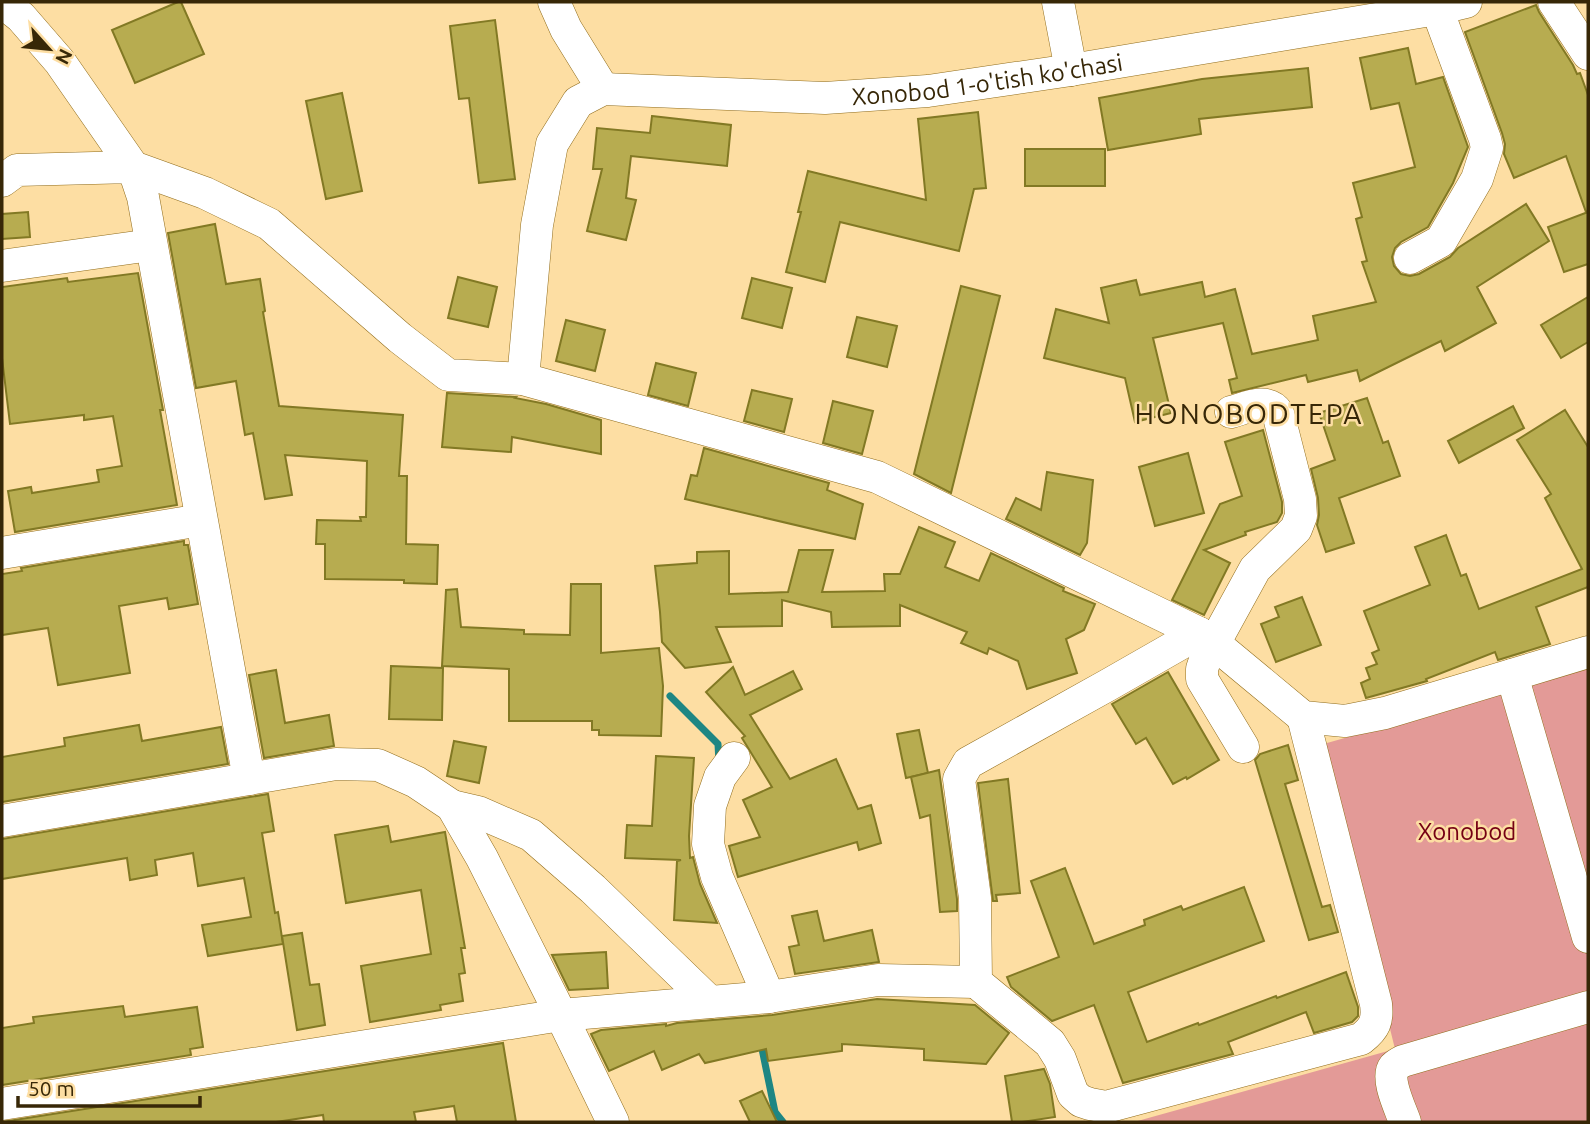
<svg xmlns="http://www.w3.org/2000/svg" width="1590" height="1124" viewBox="0 0 1590 1124" font-family="Ubuntu,sans-serif">
<style>
.green{fill:#e39a97}
.lines{fill:none;stroke-linecap:round;stroke-linejoin:round}
.stream{stroke:#1e8683;stroke-width:7}
.building{fill:#b7ac50;stroke:#827924;stroke-width:2}
.minor-casing{stroke:#916d1c;stroke-width:33}
.minor{stroke:#fff;stroke-width:32}
.labels{text-anchor:middle;dominant-baseline:central;stroke-width:5;stroke-linejoin:round;paint-order:stroke}
.street-label{font-size:24px;fill:#372707;stroke:#fddea3}
.park-label{font-size:24px;fill:#750014;stroke:#fddea3}
.quarter-label{font-size:28px;letter-spacing:2px;fill:#372707;stroke:#fddea3}
</style>
<rect width="100%" height="100%" fill="#fddea3"/>
<polygon class="green" points="1588,669 1588,1122 1134,1122 1395,1049 1320,745"/>
<g class="lines">
<g class="stream">
<polyline points="670,696 718,744 719,763"/>
<polyline points="761,1044 775,1112 783,1122"/>
</g>
</g>
<g class="building">
<polygon points="178,2 181,2 204,54 135,83 112,30"/>
<polygon points="1536,5 1539,12 1573,65 1577,74 1580,73 1588,95 1588,211 1586,212 1566,156 1514,178 1504,154 1505,144 1502,133 1465,32"/>
<polygon points="495,20 515,179 479,183 469,98 459,99 450,26"/>
<polygon points="1408,48 1416,84 1443,77 1468,147 1453,183 1428,227 1401,242 1395,248 1392,257 1394,266 1401,274 1410,276 1419,274 1450,257 1458,248 1526,204 1549,241 1477,287 1496,323 1445,351 1441,341 1360,381 1357,370 1308,382 1306,375 1232,393 1229,380 1237,378 1223,323 1153,338 1171,413 1135,422 1125,378 1044,358 1056,309 1109,323 1101,288 1136,280 1140,295 1202,282 1205,297 1235,289 1252,354 1318,340 1313,316 1376,302 1362,262 1367,261 1356,219 1362,217 1353,183 1415,167 1399,103 1371,109 1360,58"/>
<polygon points="1308,68 1312,107 1199,119 1201,134 1108,150 1099,98 1202,79"/>
<polygon points="342,93 362,191 326,199 306,101"/>
<polygon points="978,112 986,188 974,189 959,251 840,222 825,282 786,272 801,212 798,212 808,171 926,200 918,119"/>
<polygon points="652,116 731,125 727,166 631,156 626,198 636,200 626,240 587,231 602,169 593,169 597,128 650,133"/>
<rect x="1025" y="149" width="80" height="37"/>
<polygon points="28,212 30,237 2,239 2,214"/>
<polygon points="1588,212 1588,264 1564,272 1548,227"/>
<polygon points="215,224 226,284 260,279 265,311 263,312 279,406 403,415 399,476 407,476 406,544 438,545 437,584 404,583 404,580 325,579 325,544 316,544 317,520 361,521 360,517 366,517 367,461 285,455 292,495 265,499 253,433 245,435 236,381 196,388 168,233"/>
<polygon points="138,273 160,394 163,410 160,410 177,505 15,532 8,491 31,487 32,493 99,482 97,470 122,466 113,416 84,420 84,415 10,424 2,358 2,287 67,278 68,282"/>
<polygon points="458,277 497,287 488,327 448,318"/>
<polygon points="752,278 792,288 782,328 742,318"/>
<polygon points="961,286 1000,296 951,493 914,474"/>
<polygon points="1588,297 1588,342 1561,358 1541,325"/>
<polygon points="857,317 897,326 887,367 847,357"/>
<polygon points="566,320 605,330 595,371 556,361"/>
<polygon points="656,363 696,373 688,406 648,395"/>
<polygon points="752,390 792,399 784,432 744,421"/>
<polygon points="447,393 516,397 515,398 546,404 601,420 601,454 512,437 511,452 442,447"/>
<polygon points="1367,398 1383,443 1388,441 1400,476 1339,498 1354,543 1326,552 1317,525 1319,515 1318,498 1311,469 1335,460 1319,413"/>
<polygon points="833,401 873,411 862,454 823,443"/>
<polygon points="1513,406 1524,428 1459,463 1448,441"/>
<polygon points="1565,410 1588,447 1588,587 1536,607 1550,644 1498,660 1495,652 1426,679 1427,681 1366,698 1361,683 1370,679 1366,668 1377,664 1372,653 1379,650 1364,611 1430,585 1415,547 1446,535 1461,576 1466,574 1479,609 1582,569 1545,498 1551,494 1517,440"/>
<polygon points="1263,430 1282,502 1282,513 1277,522 1245,532 1246,535 1204,550 1230,563 1204,615 1172,600 1220,504 1242,496 1225,442"/>
<polygon points="704,448 829,483 827,490 863,504 855,539 685,499 691,475 697,476"/>
<polygon points="1188,453 1204,513 1155,526 1139,467"/>
<polygon points="1047,472 1093,480 1087,543 1080,555 1006,519 1016,498 1041,510"/>
<polygon points="919,527 955,542 945,567 979,581 991,553 1064,588 1063,591 1095,604 1084,630 1066,639 1077,673 1027,689 1018,661 989,648 987,654 961,643 967,632 900,605 900,626 832,627 831,612 782,600 782,626 716,627 731,662 685,668 662,642 660,612 655,566 697,563 697,552 729,551 729,594 788,592 799,550 833,550 822,592 885,591 884,574 900,574"/>
<polygon points="184,541 184,545 188,545 198,604 169,609 167,598 119,606 130,673 58,685 48,628 2,635 2,574 22,571 21,568"/>
<polygon points="571,584 601,584 601,653 659,648 663,686 661,736 599,735 599,730 592,730 592,721 509,721 509,669 442,666 446,590 457,589 461,627 524,630 524,634 570,635"/>
<polygon points="1302,597 1321,645 1276,662 1261,624 1279,617 1275,607"/>
<polygon points="391,666 443,668 442,720 389,719"/>
<polygon points="733,667 745,695 793,671 802,689 750,715 790,779 836,759 858,809 871,805 881,843 859,850 857,842 738,877 729,846 760,837 743,800 772,787 742,738 745,736 706,692"/>
<polygon points="276,670 285,723 329,715 334,746 264,758 249,675"/>
<polygon points="1168,672 1219,760 1187,779 1186,777 1173,784 1146,738 1136,744 1112,704"/>
<polygon points="139,725 142,741 221,727 228,764 2,802 2,757 65,746 64,738"/>
<polygon points="919,730 928,773 906,778 897,734"/>
<polygon points="454,741 486,747 479,783 447,776"/>
<polygon points="1288,745 1298,780 1285,784 1322,907 1330,905 1338,932 1309,940 1255,760 1260,754"/>
<polygon points="656,756 694,758 689,836 690,858 693,857 700,884 717,923 674,920 677,861 681,860 625,858 627,825 652,826"/>
<polygon points="939,770 957,899 957,911 940,912 930,815 920,818 911,777"/>
<polygon points="1008,779 1020,893 996,895 997,901 993,901 978,783"/>
<polygon points="268,794 274,831 262,833 275,913 278,912 283,944 208,956 202,925 251,917 244,878 198,886 193,853 155,860 157,875 130,880 127,858 2,879 2,839"/>
<polygon points="388,826 391,842 445,832 465,948 461,948 465,973 459,974 463,1001 440,1005 441,1010 370,1022 361,966 431,954 421,890 346,903 335,835"/>
<polygon points="1065,868 1094,944 1145,925 1144,920 1181,906 1183,910 1244,887 1264,941 1128,992 1147,1042 1198,1023 1199,1025 1276,996 1277,998 1346,972 1358,1007 1358,1016 1352,1022 1314,1033 1306,1012 1228,1042 1233,1054 1123,1083 1094,1005 1052,1021 1011,987 1007,977 1059,957 1031,881"/>
<polygon points="817,911 824,941 872,930 879,962 795,974 789,947 799,945 792,916"/>
<polygon points="302,933 310,985 319,984 325,1025 297,1030 282,936"/>
<polygon points="606,952 608,988 569,990 552,955"/>
<polygon points="877,999 975,1005 1009,1033 986,1064 924,1060 924,1049 842,1044 842,1051 768,1061 766,1049 705,1063 699,1054 662,1070 654,1051 609,1071 591,1034 601,1030 666,1024 666,1026 677,1023 772,1015"/>
<polygon points="123,1006 125,1017 197,1007 203,1047 190,1049 191,1055 2,1085 2,1028 34,1023 33,1017"/>
<polygon points="503,1043 516,1122 457,1122 454,1106 414,1112 416,1122 324,1122 323,1115 276,1122 2,1122"/>
<polygon points="1044,1069 1050,1084 1055,1117 1022,1122 1012,1122 1005,1076"/>
<polygon points="762,1091 777,1122 750,1122 740,1101"/>
</g>
<g class="lines">
<g class="minor-casing">
<g id="minor">
<polyline points="2,2 21,17 60,62 133,167 205,193 269,224 400,338 448,375 523,379 877,477 1199,633 1215,644 1303,717 1345,721 1385,713 1588,652"/>
<polyline points="554,2 566,29 603,89"/>
<polyline points="1058,2 1071,70"/>
<polyline points="1554,2 1588,54"/>
<polyline points="2,181 17,170 133,167 143,197 249,779"/>
<polyline points="1410,258 1441,241 1477,179 1487,148 1485,139 1437,9"/>
<polyline points="2,266 151,245"/>
<path id="s1" d="M523,379L537,225L552,144L578,102L603,89L825,98L928,91L1071,70L1437,9L1466,2"/>
<path d="M1231,412C1246,408 1267,397 1278,413L1300,499L1301,516L1296,529L1255,569L1205,660L1202,669V679L1243,747"/>
<polyline points="2,553 201,520"/>
<path d="M1199,633L1108,685L968,763L959,779L975,898L976,982L1050,1043L1060,1059L1073,1094L1081,1101L1090,1104L1106,1107L1361,1039C1375,1028 1378,1021 1376,1004L1303,717"/>
<polyline points="1512,675 1588,937"/>
<polyline points="734,758 720,777 710,806 708,844 717,877 769,997"/>
<polyline points="452,806 478,812 531,835 593,889 710,1002"/>
<polyline points="2,821 336,764 378,765 416,782 452,806 482,858 561,1015 613,1122"/>
<polyline points="2,1104 561,1015 769,997 878,980 976,982"/>
<path d="M1405,1122C1401,1110 1385,1078 1394,1067C1396,1065 1401,1062 1403,1061L1588,1007"/>
</g>
</g>
<use href="#minor" class="minor"/>
</g>
<g class="labels">
<g class="street-label">
<text stroke="none"><textPath href="#s1" startOffset="700">Xonobod 1-o'tish ko'chasi</textPath></text>
</g>
<g class="park-label">
<text x="1467" y="831">Xonobod</text>
</g>
<g class="quarter-label">
<text x="1249" y="413">HONOBODTEPA</text>
</g>
</g>
<rect width="1590" height="1124" fill="none" stroke="#372707" stroke-width="7"/>
<g transform="translate(49 49) rotate(117)" stroke="#fddea3" stroke-width="5" paint-order="stroke">
<path d="M0-5L12 26L0 18L-12 26Z" fill="#372707"/>
<text y="-10" font-size="19" font-weight="bold" text-anchor="middle" fill="#372707">N</text>
</g>
<path d="M18 1096v10h182v-10" fill="none" stroke="#372707" stroke-width="3.5"/>
<text x="28" y="1096" font-size="21" fill="#372707" stroke="#fddea3" stroke-width="5" paint-order="stroke">50 m</text>
</svg>
